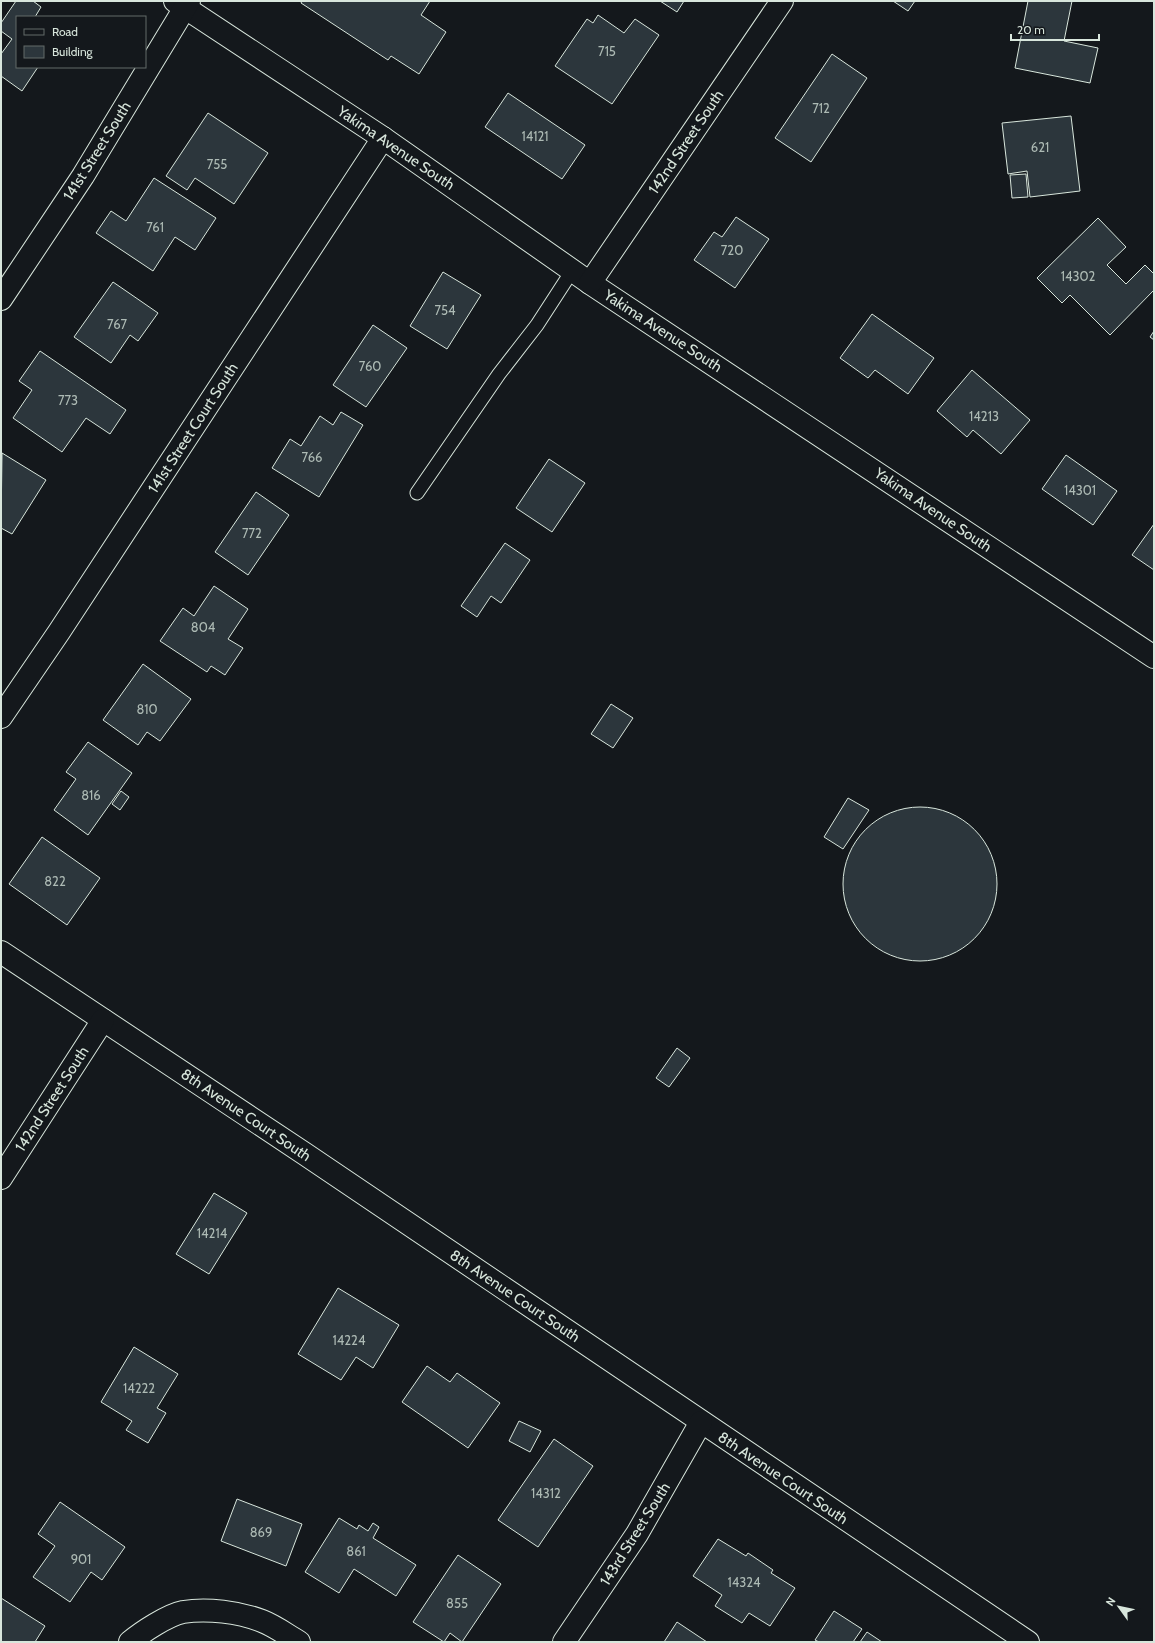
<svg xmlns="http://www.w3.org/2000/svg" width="1155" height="1643" viewBox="0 0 1155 1643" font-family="Cabin,sans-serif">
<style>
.building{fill:#2c363c;stroke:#d8e6dc}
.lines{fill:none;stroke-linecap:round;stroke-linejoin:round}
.lane-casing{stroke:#d8e6dc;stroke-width:15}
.street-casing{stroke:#d8e6dc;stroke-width:24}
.lane{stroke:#14181c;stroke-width:13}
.street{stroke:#14181c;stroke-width:22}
.labels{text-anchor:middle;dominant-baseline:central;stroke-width:3;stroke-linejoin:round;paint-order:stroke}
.number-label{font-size:13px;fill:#adbab4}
.street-label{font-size:15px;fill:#d8e6dc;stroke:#14181c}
</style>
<rect width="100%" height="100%" fill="#14181c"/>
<g class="building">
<polygon points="16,1 33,1 41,7 35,17 17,17 17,67 38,67 22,91 1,76 1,54 12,39 1,31 1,23"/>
<polygon points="302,1 430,1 421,15 446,32 419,74 391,56 388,60 301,3"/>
<polygon points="660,1 684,1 677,12"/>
<polygon points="893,1 915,1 908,11"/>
<polygon points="1028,1 1072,1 1064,41 1098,48 1090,83 1015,68"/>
<polygon points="598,15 624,33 635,19 659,35 612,104 555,66 587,19 593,23"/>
<polygon points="832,54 867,78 811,162 775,138"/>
<polygon points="508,93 585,145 562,179 485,127"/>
<polygon points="208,113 268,153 234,204 195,178 187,190 166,176"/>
<polygon points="1071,116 1080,191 1030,197 1027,171 1008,174 1002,123"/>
<polygon points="1026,174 1028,197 1012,198 1010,175"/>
<polygon points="154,178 216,218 195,250 175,237 153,271 96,233 111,211 126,221"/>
<polygon points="736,217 769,239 735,288 694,260 714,232 722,237"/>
<polygon points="1098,218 1126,247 1107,265 1126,284 1145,265 1154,274 1154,290 1110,335 1070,295 1062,303 1037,278"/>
<polygon points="443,272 481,295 447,349 410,326"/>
<polygon points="113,282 158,313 138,341 130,335 111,363 74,337"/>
<polygon points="872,314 934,358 908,394 875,370 868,378 840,358"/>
<polygon points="373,325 407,348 366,407 333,385"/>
<polygon points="1154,331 1154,340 1150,337"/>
<polygon points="40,351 126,410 110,434 86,418 62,452 13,418 32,390 19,381"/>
<polygon points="972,370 1030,420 1001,454 973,430 967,437 937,411"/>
<polygon points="341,412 363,425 319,497 272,468 290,439 301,446 320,416 333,425"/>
<polygon points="2,453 46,480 12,534 1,528"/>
<polygon points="1066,455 1117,491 1093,525 1042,489"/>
<polygon points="549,459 585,483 552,532 516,508"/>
<polygon points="256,492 289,515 248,575 215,552"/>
<polygon points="1154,524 1154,570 1132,555"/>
<polygon points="505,543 530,560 501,603 491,596 477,617 461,606"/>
<polygon points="214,586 248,609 228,639 243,648 225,675 211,666 207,672 160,641 183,608 194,616"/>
<polygon points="143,664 191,699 160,741 147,732 138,745 103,720"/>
<polygon points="611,704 633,718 613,748 591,734"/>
<polygon points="88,742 132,773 88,835 54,810 76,779 66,772"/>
<polygon points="121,791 129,797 120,810 112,804"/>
<polygon points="848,798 869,810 843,849 824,837"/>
<circle cx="920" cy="884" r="77"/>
<polygon points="42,837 100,878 67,925 9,884"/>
<polygon points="677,1048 690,1058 669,1087 656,1078"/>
<polygon points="214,1193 247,1213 209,1274 176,1254"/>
<polygon points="338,1288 399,1325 373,1368 356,1357 341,1380 298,1354"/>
<polygon points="134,1347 178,1374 157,1408 166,1413 148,1443 126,1430 132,1421 101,1402"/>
<polygon points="427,1366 450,1382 457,1373 500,1403 468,1448 402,1402"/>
<polygon points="519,1421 541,1431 530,1452 509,1441"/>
<polygon points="554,1439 593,1466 538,1547 498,1520"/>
<polygon points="237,1499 302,1524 286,1566 221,1541"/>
<polygon points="60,1502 125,1547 102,1580 91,1572 70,1602 33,1577 55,1546 38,1534"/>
<polygon points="339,1518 357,1529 359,1525 368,1531 373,1523 379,1527 373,1538 416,1565 396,1596 354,1569 339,1593 305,1572"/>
<polygon points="718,1539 746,1556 748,1553 773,1570 771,1573 795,1588 770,1626 749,1613 742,1623 715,1606 722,1595 693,1576"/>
<polygon points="458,1555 501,1584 462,1642 450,1633 444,1642 413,1622"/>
<polygon points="1,1598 45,1626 35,1642 1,1642"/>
<polygon points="834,1611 862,1629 853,1642 819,1642 815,1640"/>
<polygon points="677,1622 707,1642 664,1642"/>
<polygon points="867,1632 882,1642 860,1642"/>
</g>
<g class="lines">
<g class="lane-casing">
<polyline id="lane" points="417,493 499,374 537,325 572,271"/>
</g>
<g class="street-casing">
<g id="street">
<polyline points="175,1 383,138 590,283 1154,657"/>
<polyline points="590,283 782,1"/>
<polyline points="1,299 83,176 189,1"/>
<polyline points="1,717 59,632 383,138"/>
<polyline points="1,952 305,1154 1028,1642"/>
<polyline points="1,1178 103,1020"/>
<path d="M130,1642C142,1632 168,1615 183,1612C207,1608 239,1612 262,1621C275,1626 287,1635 299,1642"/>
<polyline points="564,1642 637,1534 701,1422"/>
</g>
</g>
<use href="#lane" class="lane"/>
<use href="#street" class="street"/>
</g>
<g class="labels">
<g class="number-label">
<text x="607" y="51">715</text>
<text x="821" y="108">712</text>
<text x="535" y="136">14121</text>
<text x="1040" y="147">621</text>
<text x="217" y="164">755</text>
<text x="155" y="227">761</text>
<text x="732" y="250">720</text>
<text x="1078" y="276">14302</text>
<text x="445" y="310">754</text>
<text x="117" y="324">767</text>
<text x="370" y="366">760</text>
<text x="68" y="400">773</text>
<text x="984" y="416">14213</text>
<text x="312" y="457">766</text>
<text x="1080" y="490">14301</text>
<text x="252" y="533">772</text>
<text x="203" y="627">804</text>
<text x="147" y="709">810</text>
<text x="91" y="795">816</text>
<text x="55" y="881">822</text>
<text x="212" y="1233">14214</text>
<text x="349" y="1340">14224</text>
<text x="139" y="1388">14222</text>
<text x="546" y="1493">14312</text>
<text x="261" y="1532">869</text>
<text x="356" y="1551">861</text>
<text x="81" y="1559">901</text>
<text x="744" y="1582">14324</text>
<text x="457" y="1603">855</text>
</g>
<g class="street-label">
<text transform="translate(686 142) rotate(-56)">142nd Street South</text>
<text transform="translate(396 148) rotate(34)">Yakima Avenue South</text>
<text transform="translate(97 151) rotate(-58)">141st Street South</text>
<text transform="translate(663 331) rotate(33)">Yakima Avenue South</text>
<text transform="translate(193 428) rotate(-57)">141st Street Court South</text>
<text transform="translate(933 510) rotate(34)">Yakima Avenue South</text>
<text transform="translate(52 1099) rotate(-57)">142nd Street South</text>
<text transform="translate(246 1115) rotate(34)">8th Avenue Court South</text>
<text transform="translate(515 1296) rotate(34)">8th Avenue Court South</text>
<text transform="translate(783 1478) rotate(34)">8th Avenue Court South</text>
<text transform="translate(635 1534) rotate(-58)">143rd Street South</text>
</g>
</g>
<rect width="1155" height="1643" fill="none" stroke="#d8e6dc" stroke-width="4"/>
<rect x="16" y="16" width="130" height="52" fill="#14181c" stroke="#626a69"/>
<rect x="24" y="29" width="20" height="6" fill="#14181c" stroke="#626a69"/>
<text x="52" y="36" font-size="12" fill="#d8e6dc">Road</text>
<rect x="24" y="46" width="20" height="12" fill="#2c363c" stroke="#626a69"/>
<text x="52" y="56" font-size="12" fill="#d8e6dc">Building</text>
<g transform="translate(1119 1607) rotate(303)" stroke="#14181c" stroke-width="3" paint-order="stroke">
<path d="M0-3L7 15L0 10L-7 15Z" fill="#d8e6dc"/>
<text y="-6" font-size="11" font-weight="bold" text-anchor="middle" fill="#d8e6dc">N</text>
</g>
<path d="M1011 34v6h88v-6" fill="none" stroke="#d8e6dc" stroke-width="2"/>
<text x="1017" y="34" font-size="12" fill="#d8e6dc" stroke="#14181c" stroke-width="3" paint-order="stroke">20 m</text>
</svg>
